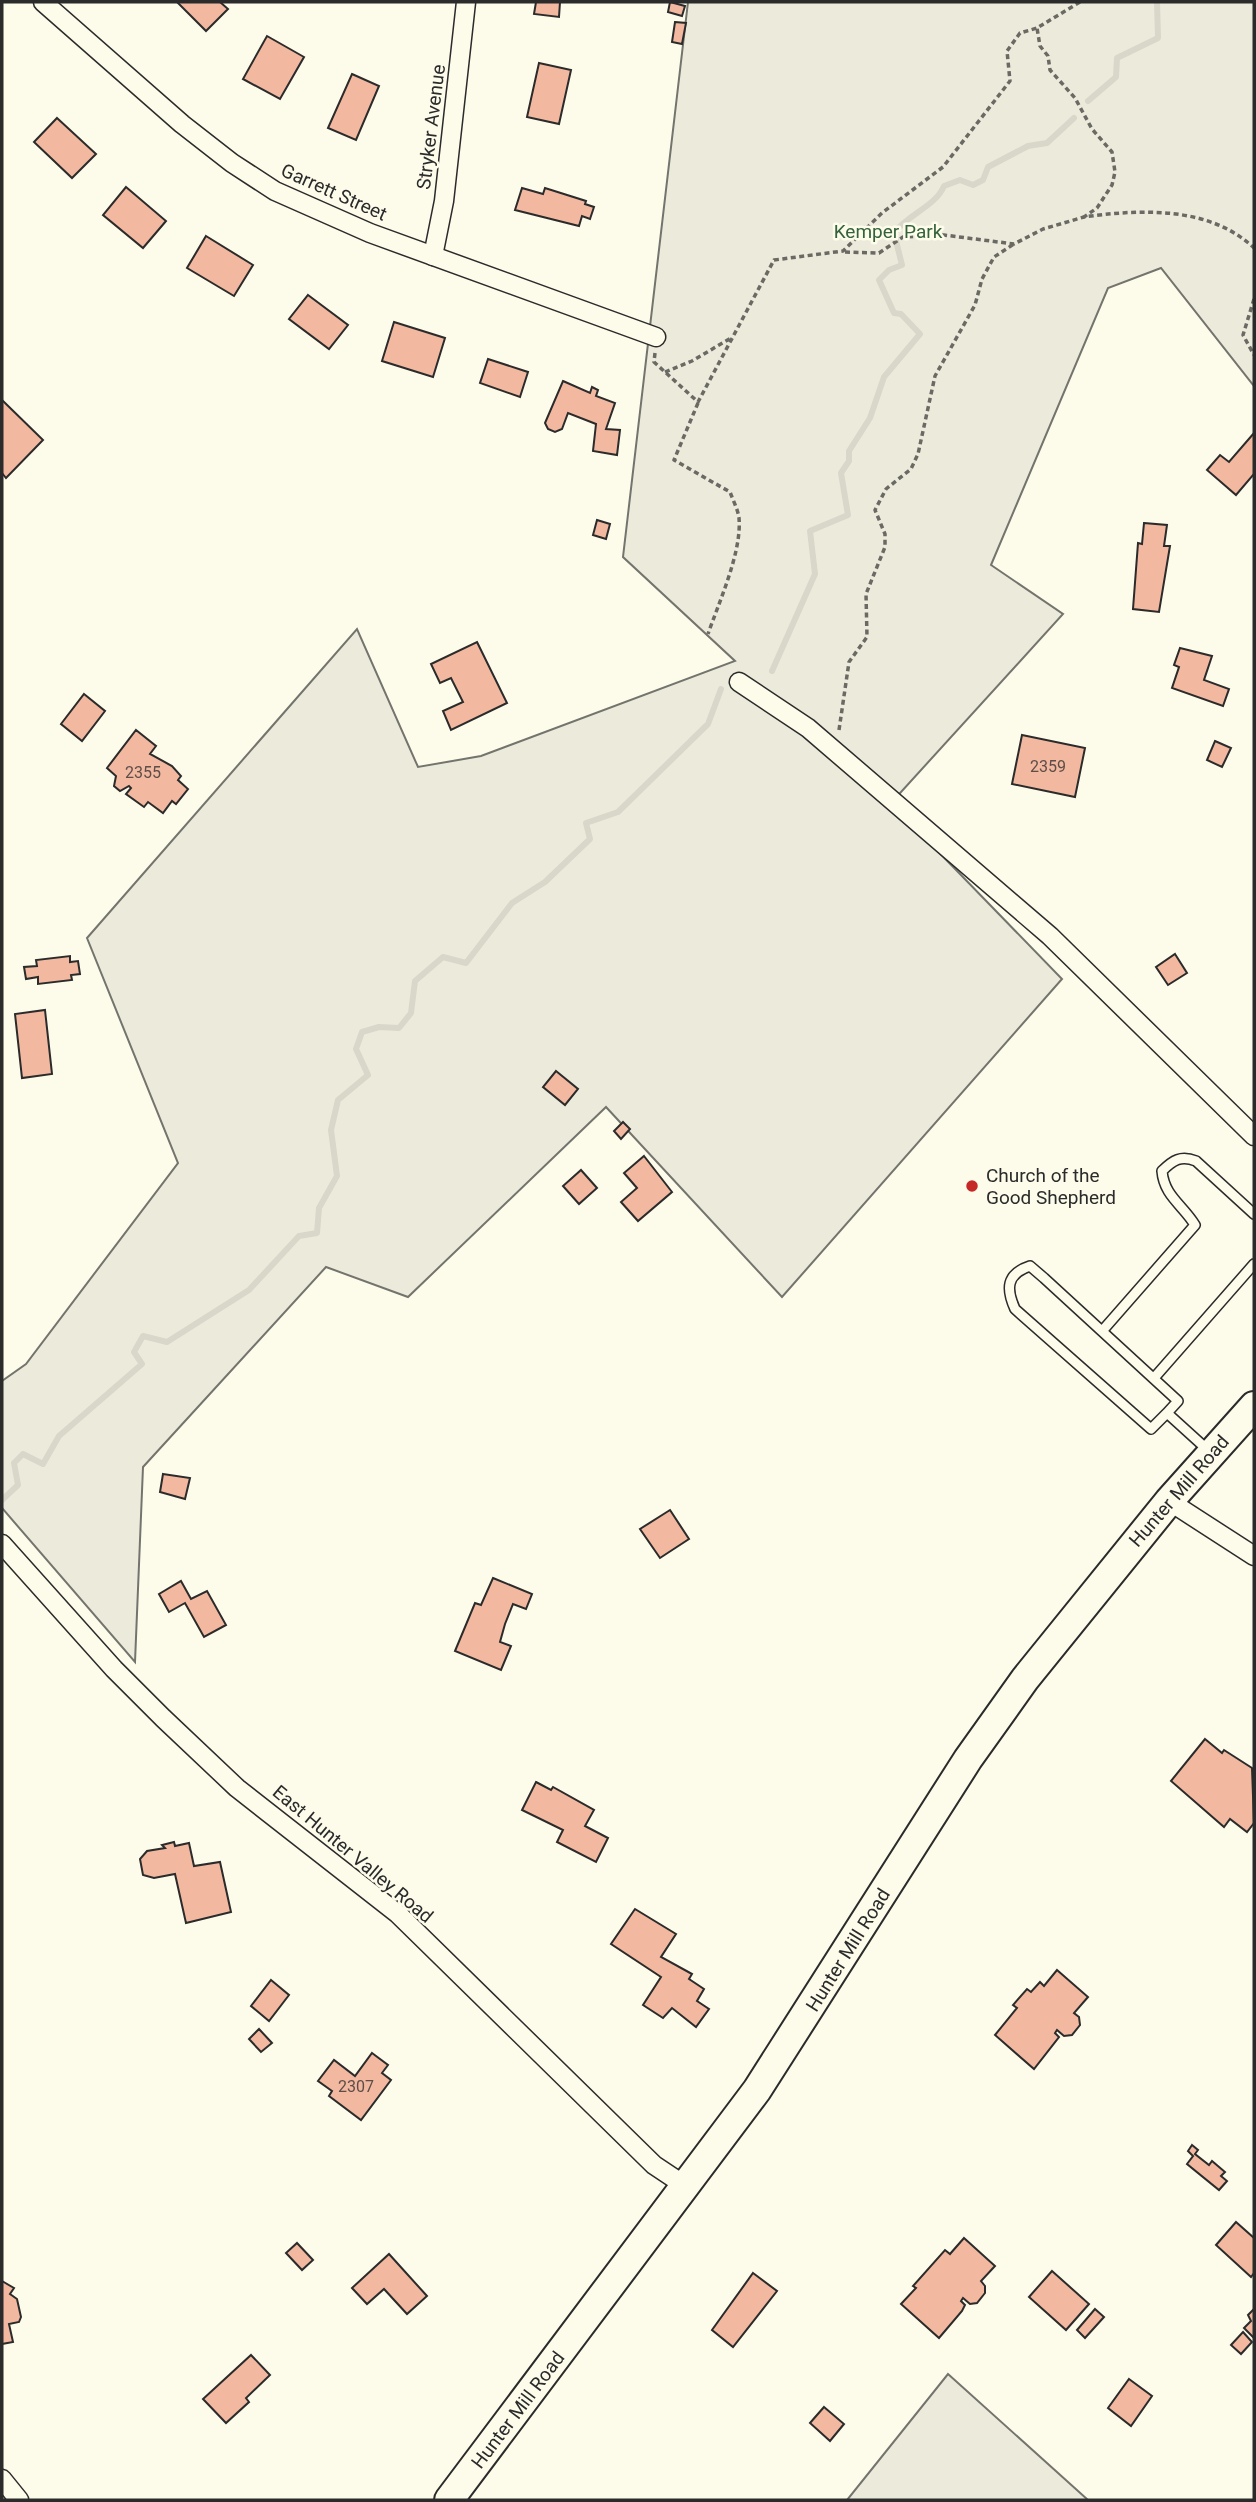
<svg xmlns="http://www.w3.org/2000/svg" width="1256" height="2502" viewBox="0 0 1256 2502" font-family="Roboto,sans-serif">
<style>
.green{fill:#ecebdb;stroke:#74746e;stroke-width:2}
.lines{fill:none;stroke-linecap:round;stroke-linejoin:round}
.stream{stroke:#d8d7c9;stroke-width:6}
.building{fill:#f2b8a0;stroke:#2b2b2b;stroke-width:2}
.service-casing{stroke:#2b2b2b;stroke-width:12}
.minor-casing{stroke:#2b2b2b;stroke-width:21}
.primary-casing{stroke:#2b2b2b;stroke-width:32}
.path{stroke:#6a6964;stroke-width:3.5;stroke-dasharray:5 3.5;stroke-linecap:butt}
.service{stroke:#fdfbea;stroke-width:9}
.minor{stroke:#fdfbea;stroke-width:18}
.primary{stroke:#fdfbea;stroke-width:28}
.poi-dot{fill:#c62828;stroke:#fdfbea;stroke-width:2.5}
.labels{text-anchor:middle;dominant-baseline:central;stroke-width:5;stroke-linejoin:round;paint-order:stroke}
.number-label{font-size:16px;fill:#5d4e48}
.street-label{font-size:19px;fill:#2b2b2b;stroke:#fdfbea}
.park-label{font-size:19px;fill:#34623c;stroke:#fdfbea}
.poi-label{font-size:19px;fill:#2b2b2b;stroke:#fdfbea;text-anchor:start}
</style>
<rect width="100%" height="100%" fill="#fdfbea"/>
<g class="green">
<polygon points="688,2 1254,2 1254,386 1161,268 1108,288 991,565 1063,614 891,803 1062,979 782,1297 606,1107 408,1297 326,1267 143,1467 135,1662 2,1508 2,1381 26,1364 178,1163 87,938 357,629 418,767 481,756 735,661 623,557"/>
<polygon points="948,2374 1088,2500 847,2500"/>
</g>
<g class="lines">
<g class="stream">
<polyline points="1088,101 1116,77 1117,58 1158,38 1157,2"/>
<path d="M772,671L815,574L810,531L848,515L841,473L849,461V451L870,418L884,377L920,334L901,314L894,313L879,280L889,270L902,265L894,233C907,215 936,206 944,186L960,180L973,185L983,180L988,167L1028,146L1047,143L1074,118"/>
<polyline points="2,1500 18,1485 14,1463 23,1454 43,1464 59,1436 142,1364 134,1352 143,1336 167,1342 249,1290 299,1236 317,1233 319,1208 337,1176 331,1130 338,1100 368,1075 356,1049 362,1032 379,1027 399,1028 411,1013 415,981 443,957 466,963 512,903 545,882 590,839 586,823 618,812 708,724 721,689"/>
</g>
</g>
<g class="building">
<polygon points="177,2 220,2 228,9 206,31"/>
<polygon points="536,2 560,2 559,17 534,14"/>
<polygon points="670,2 685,6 682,16 668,12"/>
<polygon points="675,22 686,23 682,44 672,42"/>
<polygon points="267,36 304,57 280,99 243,79"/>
<polygon points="539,63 571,70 559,124 527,117"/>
<polygon points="352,74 379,86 356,140 328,128"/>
<polygon points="57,118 96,154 72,178 34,142"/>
<polygon points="126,187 166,221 143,248 103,215"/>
<polygon points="522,188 543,194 545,188 586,201 585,204 594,207 590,219 582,216 579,226 515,210"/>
<polygon points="206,236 253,265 234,296 187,268"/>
<polygon points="308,295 348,325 329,349 289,319"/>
<polygon points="394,322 445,338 433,377 382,361"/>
<polygon points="488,359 528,372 520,397 480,383"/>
<polygon points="563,381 590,393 592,387 598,390 596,396 615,403 606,429 620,430 617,455 593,451 596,424 568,413 562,429 555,432 548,429 545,423"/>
<polygon points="2,400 43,440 6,478 2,473"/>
<polygon points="1254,433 1254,474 1236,495 1207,470 1220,455 1229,462"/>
<polygon points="597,520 610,524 606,539 593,535"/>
<polygon points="1144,523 1167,525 1164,546 1170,546 1159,612 1133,609 1138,543 1142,544"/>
<polygon points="477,642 507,703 451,730 443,711 463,702 451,678 440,683 431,664"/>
<polygon points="1180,648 1212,656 1204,680 1229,689 1223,706 1172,688 1179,667 1174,665"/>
<polygon points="84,694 105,711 82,741 61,724"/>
<polygon points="136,730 156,746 150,754 172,766 181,776 178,780 188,789 176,804 172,801 163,813 148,802 144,807 126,794 131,788 129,786 120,791 114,786 116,776 107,768"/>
<polygon points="1022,735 1085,748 1075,797 1012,784"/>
<polygon points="1215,741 1231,748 1222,767 1207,760"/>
<polygon points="1175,954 1187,973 1168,985 1156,967"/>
<polygon points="70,956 70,962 78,961 80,974 71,975 72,980 38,984 38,977 26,979 24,967 37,966 36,960"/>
<polygon points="45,1010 52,1074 22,1078 15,1014"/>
<polygon points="556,1071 578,1089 565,1105 543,1087"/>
<polygon points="623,1122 630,1129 621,1139 614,1131"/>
<polygon points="644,1156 672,1192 638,1221 621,1202 637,1188 624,1173"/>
<polygon points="581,1170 597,1188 579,1204 563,1186"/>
<polygon points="163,1474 190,1478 185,1499 160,1492"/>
<polygon points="670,1510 689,1539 660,1558 640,1529"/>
<polygon points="493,1578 532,1594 526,1609 513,1604 505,1624 500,1642 511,1646 501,1670 455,1651 475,1603 481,1605"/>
<polygon points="181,1581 191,1599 207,1591 226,1625 204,1637 185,1603 169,1612 159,1594"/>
<polygon points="1205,1739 1222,1753 1224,1750 1252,1768 1254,1823 1247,1832 1230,1819 1224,1827 1171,1781"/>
<polygon points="536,1782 551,1790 553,1787 594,1810 585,1826 608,1838 596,1862 557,1842 563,1830 522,1810"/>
<polygon points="174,1842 175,1846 189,1843 194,1866 220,1862 231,1912 186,1923 175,1874 154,1878 143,1875 140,1859 147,1851 165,1848 162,1845"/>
<polygon points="635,1909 676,1934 661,1957 692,1974 689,1979 704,1989 697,2001 709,2009 696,2027 672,2008 663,2018 643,2005 661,1977 611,1944"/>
<polygon points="1057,1970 1088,1997 1074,2013 1079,2017 1080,2025 1072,2035 1064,2036 1057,2030 1055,2033 1059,2037 1034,2069 995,2035 1017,2008 1013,2005 1027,1989 1031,1992 1040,1982 1044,1986"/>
<polygon points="271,1980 289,1995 269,2021 251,2006"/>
<polygon points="259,2029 272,2043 261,2052 249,2039"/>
<polygon points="372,2053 388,2065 382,2073 391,2080 361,2120 329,2096 332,2091 318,2081 334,2060 355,2076"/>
<polygon points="1192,2145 1198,2150 1195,2154 1209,2165 1212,2161 1225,2172 1221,2176 1227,2181 1219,2190 1187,2164 1193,2156 1188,2151"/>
<polygon points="1236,2222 1254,2238 1254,2273 1251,2277 1216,2245"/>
<polygon points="964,2238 995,2266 981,2281 985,2286 985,2293 977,2303 970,2304 963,2298 961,2301 965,2305 962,2311 939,2338 901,2304 916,2288 913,2286 945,2250 950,2254"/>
<polygon points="297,2243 313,2260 302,2270 286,2253"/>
<polygon points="389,2254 427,2296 407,2314 384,2289 367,2304 352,2288"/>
<polygon points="1052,2271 1089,2304 1066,2330 1029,2297"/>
<polygon points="753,2273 777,2291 733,2347 712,2330"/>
<polygon points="2,2281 14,2288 10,2294 17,2299 21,2317 19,2322 9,2324 13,2342 2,2344"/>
<polygon points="1095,2309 1104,2317 1085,2338 1077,2330"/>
<polygon points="1254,2309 1254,2338 1244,2328 1251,2321 1248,2315"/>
<polygon points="1243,2332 1252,2342 1241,2354 1231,2345"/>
<polygon points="251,2355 270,2375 246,2398 249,2402 226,2423 203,2399"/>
<polygon points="1129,2379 1152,2396 1131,2426 1108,2408"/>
<polygon points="824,2407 844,2424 830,2441 810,2423"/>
</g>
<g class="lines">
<g class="service-casing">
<g id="service">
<path d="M1103,1330L1195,1225C1183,1205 1164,1196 1162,1171C1173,1160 1181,1155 1196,1161L1254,1214"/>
<polyline points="1154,1378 1254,1264"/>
<path d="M1167,1413L1178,1401L1044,1278L1030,1266C1006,1274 1006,1289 1015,1309L1151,1429L1167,1413L1210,1452"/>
</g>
</g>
<g class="minor-casing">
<g id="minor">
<polyline points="43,2 182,124 232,163 275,191 370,233 656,337"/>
<polyline points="433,256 444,201 466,2"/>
<polyline points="739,682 808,728 1050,936 1254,1136"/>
<polyline points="1169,1501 1254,1556"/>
<polyline points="2,1544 114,1669 163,1718 237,1788 398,1914 654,2165 687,2187"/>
<polyline points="2,2479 19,2500"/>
</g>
</g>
<g class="primary-casing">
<polyline id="primary" points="449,2500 757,2090 968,1759 1025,1679 1169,1501 1254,1406"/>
</g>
<g class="path">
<path d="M1080,2L1037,28L1040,46L1048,56L1050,70L1075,98L1092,129L1112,152L1115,172L1112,185L1097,208L1084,217C1141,209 1210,206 1254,248"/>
<polyline points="845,252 879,253 903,237 944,235 1014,244 1043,229 1084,217"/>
<polyline points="1254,299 1243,335 1254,355"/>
<polyline points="655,353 654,362 698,402 774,260 843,251 882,213 943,167 1010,81 1007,51 1020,33 1037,28"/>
<polyline points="665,372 692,361 731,338"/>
<path d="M698,403L674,460L730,492C733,500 738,510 739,518C742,552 719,602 708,634"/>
<polyline points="839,730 849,662 867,637 866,594 885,547 885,534 875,510 886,489 911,469 918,454 935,376 975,305 982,279 994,257 1014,244"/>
</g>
<use href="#service" class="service"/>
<use href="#minor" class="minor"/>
<use href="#primary" class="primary"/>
</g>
<circle class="poi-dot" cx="972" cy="1186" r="7"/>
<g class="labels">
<g class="number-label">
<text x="1048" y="766">2359</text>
<text x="143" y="772">2355</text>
<text x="356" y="2086">2307</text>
</g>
<g class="street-label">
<text transform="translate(431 127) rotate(-83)">Stryker Avenue</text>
<text transform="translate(334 192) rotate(24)">Garrett Street</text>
<text transform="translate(1179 1491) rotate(-49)">Hunter Mill Road</text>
<text transform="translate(353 1854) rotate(40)">East Hunter Valley Road</text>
<text transform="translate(848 1950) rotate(-58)">Hunter Mill Road</text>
<text transform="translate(518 2410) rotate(-53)">Hunter Mill Road</text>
</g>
<g class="park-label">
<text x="888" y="231">Kemper Park</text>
</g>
<g class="poi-label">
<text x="986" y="1175">Church of the<tspan x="986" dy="22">Good Shepherd</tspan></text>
</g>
</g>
<rect width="1256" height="2502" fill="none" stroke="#2b2b2b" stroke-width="7"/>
</svg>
